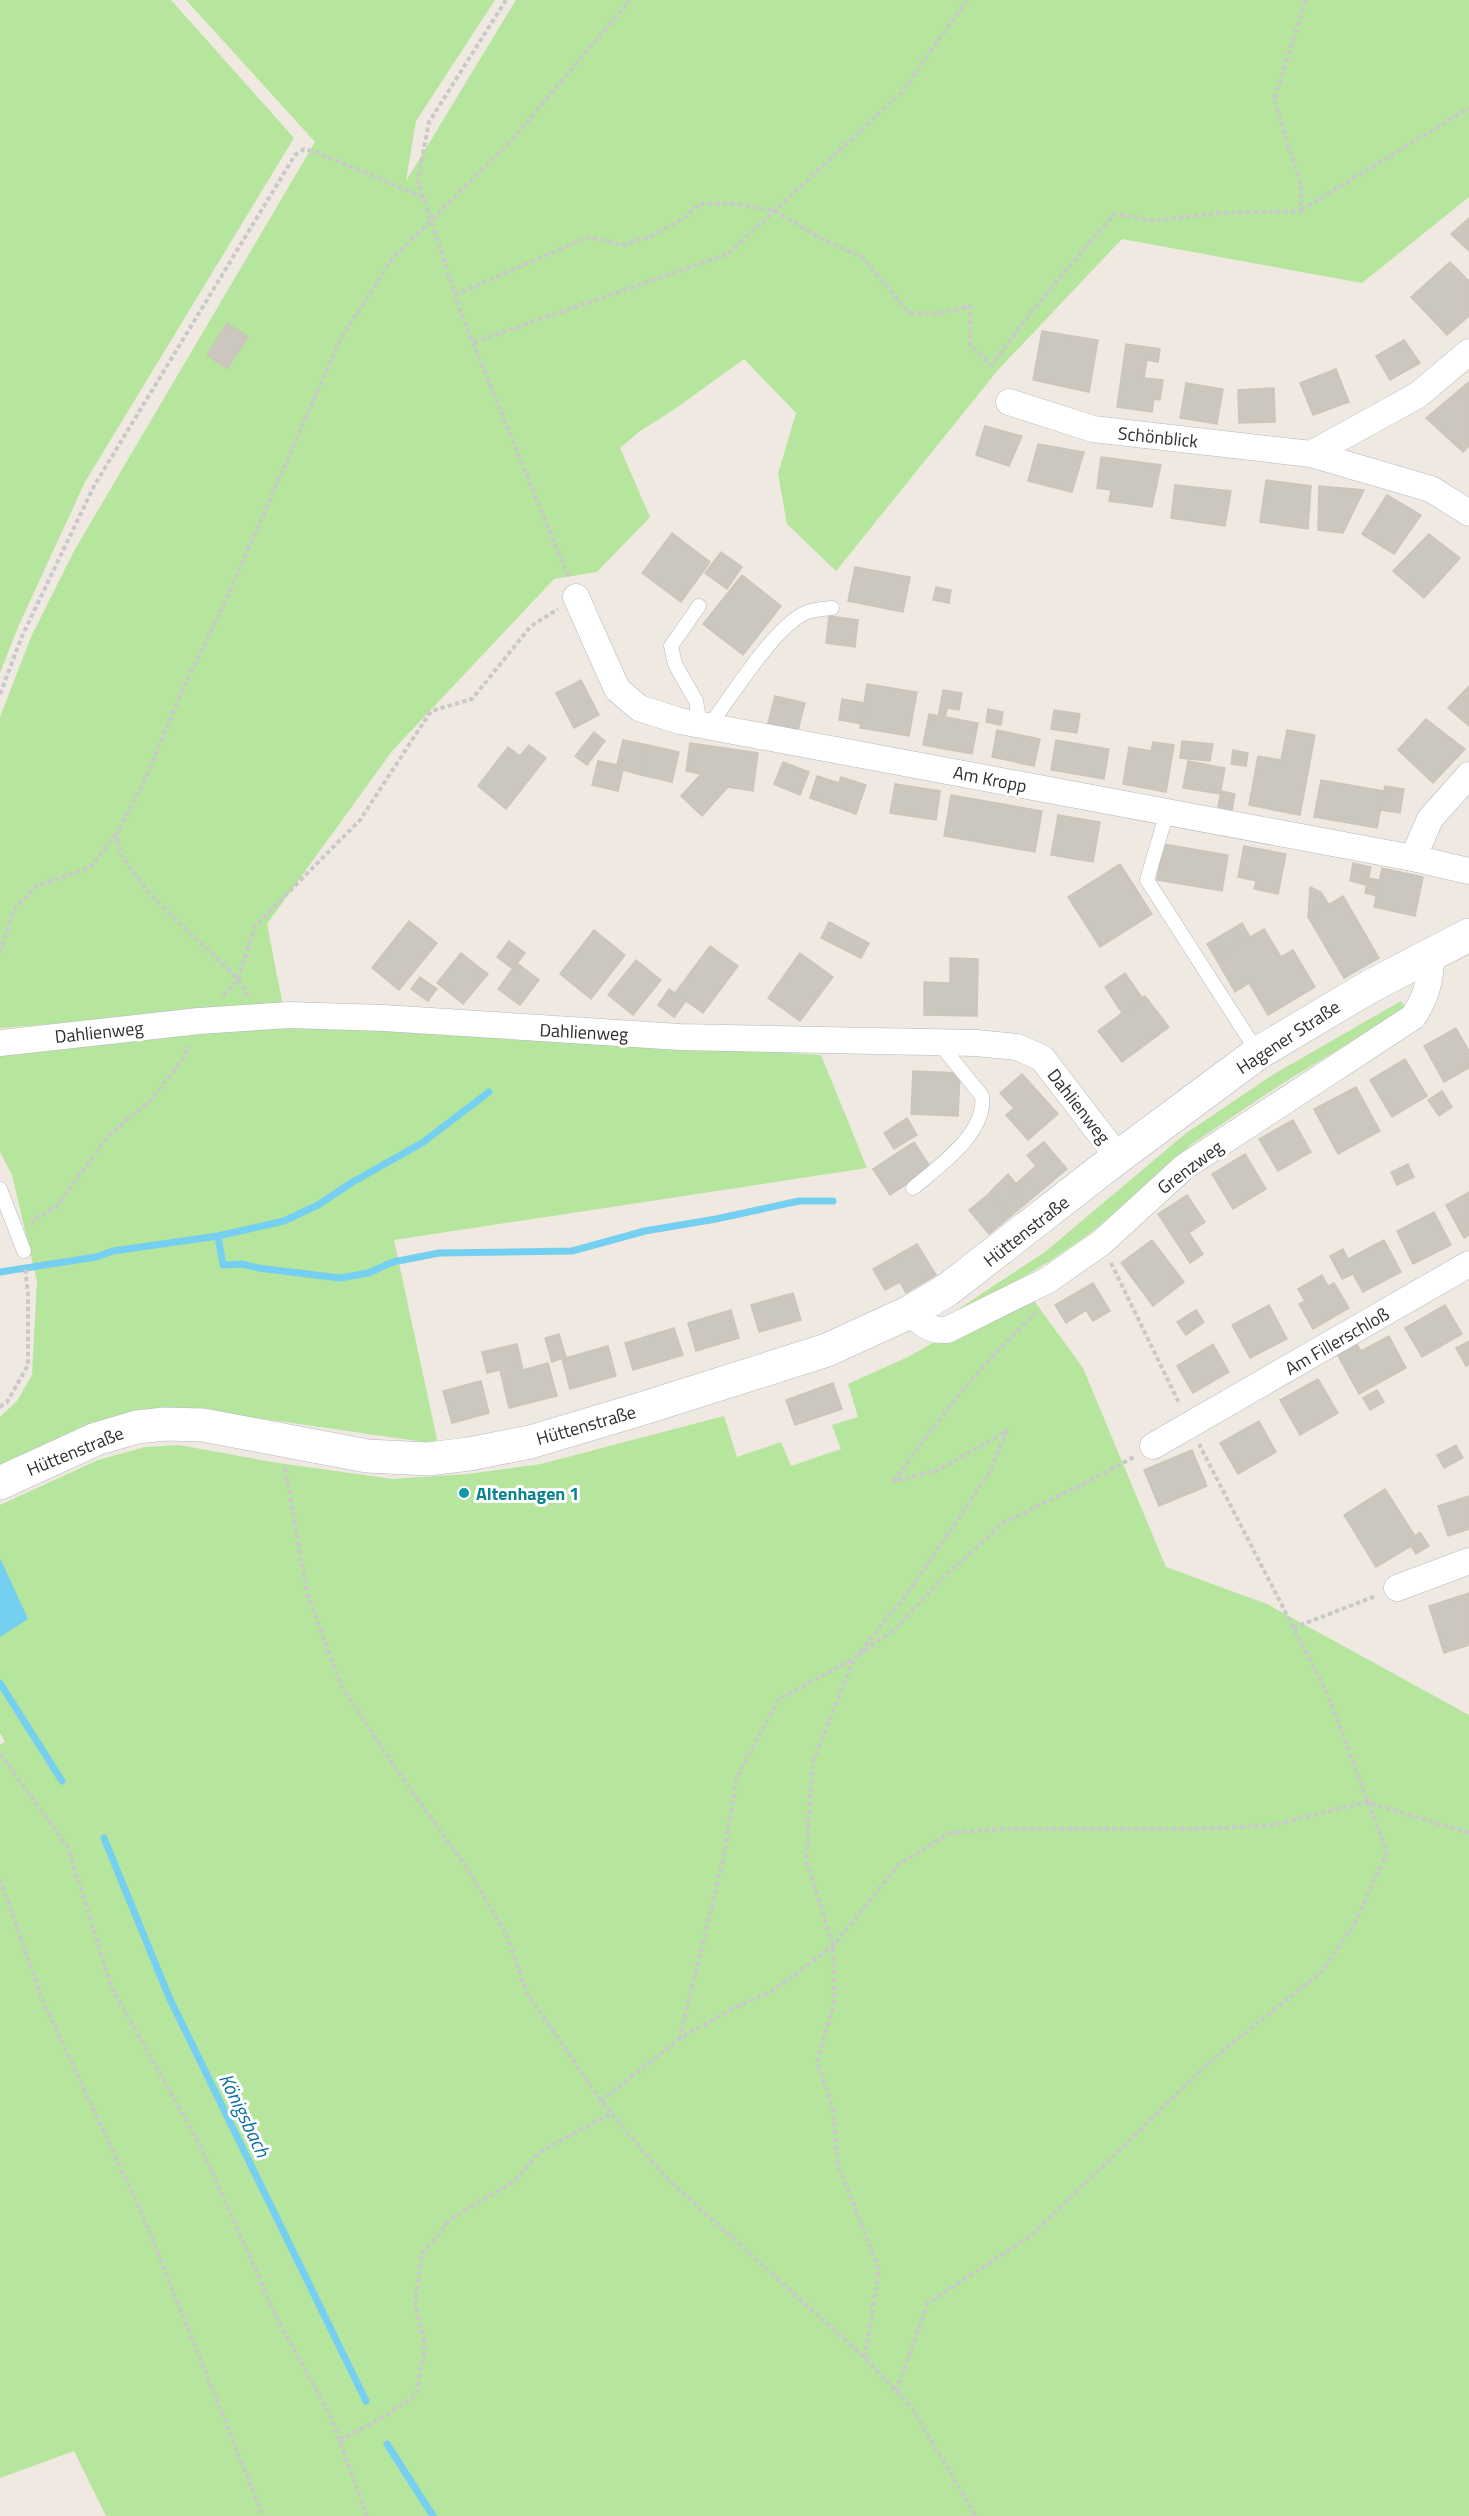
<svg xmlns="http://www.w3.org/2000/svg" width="1469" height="2516" viewBox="0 0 1469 2516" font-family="'Titillium Web',sans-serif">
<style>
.green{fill:#b6e59e}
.water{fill:#75cff0}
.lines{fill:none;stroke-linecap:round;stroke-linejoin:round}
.stream{stroke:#75cff0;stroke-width:7}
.building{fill:#cbc7bf;stroke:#cbc5ba;stroke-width:1.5}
.lane-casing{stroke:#b4b7c1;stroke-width:15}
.street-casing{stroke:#b4b7c1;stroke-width:27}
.secondary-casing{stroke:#b4b7c1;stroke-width:34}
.path{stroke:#c9c9c9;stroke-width:4;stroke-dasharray:4.5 3;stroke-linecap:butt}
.lane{stroke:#fff;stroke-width:14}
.street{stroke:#fff;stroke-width:26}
.secondary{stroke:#fff;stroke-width:33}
.culture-dot{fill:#0f9aa8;stroke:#fff;stroke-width:2}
.labels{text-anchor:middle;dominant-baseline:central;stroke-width:6;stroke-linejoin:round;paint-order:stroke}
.street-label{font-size:18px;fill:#2e2e2e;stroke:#fff}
.culture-label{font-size:18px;font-weight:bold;fill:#0d838f;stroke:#fff;text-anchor:start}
.water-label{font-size:20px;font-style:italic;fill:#0d6fa3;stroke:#fff}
</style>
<rect width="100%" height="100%" fill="#efe9e1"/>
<g class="green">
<polygon points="0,0 171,0 294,138 85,482 18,627 0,673"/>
<polygon points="186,0 495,0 416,121 406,181 516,0 1469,0 1469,197 1362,283 1122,239 998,370 836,571 787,524 778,474 796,413 744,359 672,411 640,431 620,448 650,517 597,572 554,579 392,751 267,924 283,1006 0,1028 0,717 31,637 74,551 315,142"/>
<polygon points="1401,1001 1406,1008 1280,1085 1192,1144 1092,1232 1050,1261 964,1312 957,1310 1045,1252 1185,1134 1274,1074"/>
<polygon points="274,1023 821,1055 867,1168 394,1240 438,1444 201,1410 149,1409 81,1427 0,1467 0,1417 17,1401 32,1375 37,1281 12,1175 0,1152 0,1051"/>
<polygon points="1032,1298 1083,1368 1166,1567 1267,1604 1469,1715 1469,2516 106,2516 74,2451 0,2478 0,1745 5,1742 0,1733 0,1505 98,1460 145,1447 179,1445 278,1463 393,1479 468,1474 541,1464 724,1416 737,1457 781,1442 791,1466 841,1449 832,1425 858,1417 848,1384 908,1357 958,1329"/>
</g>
<polygon class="water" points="0,1558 28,1619 0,1637"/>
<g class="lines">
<g class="stream">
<polyline points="218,1236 223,1265 242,1264 258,1268 340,1278 368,1273 393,1262 439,1253 572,1251 645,1231 716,1219 799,1201 833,1201"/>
<polyline points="0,1272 96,1257 113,1251 218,1236 284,1221 318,1205 351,1183 422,1143 489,1092"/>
<polyline points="0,1683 62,1781"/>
<polyline points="104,1838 169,1997 366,2401"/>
<polyline points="387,2444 433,2516"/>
</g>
</g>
<g class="building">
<polygon points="1469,218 1469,251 1451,234"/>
<polygon points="1450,262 1469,281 1469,316 1447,335 1411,297"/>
<polygon points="227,323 248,337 227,369 207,355"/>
<polygon points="1042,331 1098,340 1089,392 1033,380"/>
<polygon points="1404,340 1420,363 1390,380 1376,356"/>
<polygon points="1126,344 1160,349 1158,362 1147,360 1144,378 1163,380 1160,400 1154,399 1152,412 1117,407"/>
<polygon points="1336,369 1349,402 1313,415 1300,383"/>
<polygon points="1469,382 1469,446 1463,452 1426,418"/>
<polygon points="1186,383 1223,389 1217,424 1180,418"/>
<polygon points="1274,388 1275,422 1239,423 1238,390"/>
<polygon points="985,426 1022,436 1009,466 976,455"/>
<polygon points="1038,444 1084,452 1072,492 1028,481"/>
<polygon points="1101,457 1161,465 1152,507 1109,501 1111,490 1097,488"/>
<polygon points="1266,480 1311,486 1308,529 1260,522"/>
<polygon points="1175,485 1231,491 1225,526 1171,518"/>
<polygon points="1319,486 1364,490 1343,533 1318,530"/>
<polygon points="1387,495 1421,515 1394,554 1362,534"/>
<polygon points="672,533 710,562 681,602 642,573"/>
<polygon points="1429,534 1460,558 1424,598 1393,571"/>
<polygon points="721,552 742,567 727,589 705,573"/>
<polygon points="855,567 910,577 903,612 848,601"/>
<polygon points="742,575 781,606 743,655 703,624"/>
<polygon points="936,587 951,590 949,603 933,600"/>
<polygon points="829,616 858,620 855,647 826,643"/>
<polygon points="581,680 599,715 574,728 556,693"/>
<polygon points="867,684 917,692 909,736 860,728"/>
<polygon points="1469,686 1469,726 1448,708"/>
<polygon points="943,690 962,693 959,710 947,708 945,718 938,717"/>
<polygon points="775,696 805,703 798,730 768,723"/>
<polygon points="842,699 865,703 862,724 839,720"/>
<polygon points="988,709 1003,712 1001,725 986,722"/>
<polygon points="1054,710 1080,714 1077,733 1051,729"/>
<polygon points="929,714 978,723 972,754 923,745"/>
<polygon points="1426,719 1465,749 1433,783 1398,750"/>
<polygon points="997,730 1040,739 1034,766 992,757"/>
<polygon points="1287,730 1315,735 1300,815 1249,805 1258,756 1281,760"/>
<polygon points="594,732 605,741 587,765 575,756"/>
<polygon points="623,740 648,745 641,775 623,770 618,791 592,785 598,761 617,765"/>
<polygon points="1056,740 1109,749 1104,779 1051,770"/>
<polygon points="1182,741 1213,744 1210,761 1180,758"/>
<polygon points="1153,742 1174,745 1166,792 1123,784 1129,747 1151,751"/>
<polygon points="690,743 758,753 753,791 728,787 702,816 681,796 701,774 686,771"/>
<polygon points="529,745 546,758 506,809 478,786 508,747 520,756"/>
<polygon points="648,745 679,752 672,782 641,775"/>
<polygon points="1233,750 1248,753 1246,766 1231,764"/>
<polygon points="1188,761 1225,768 1220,794 1183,788"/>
<polygon points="783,762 809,772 800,795 774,784"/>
<polygon points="817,776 839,783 841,777 866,785 856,814 810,798"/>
<polygon points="1321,780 1384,791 1377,828 1314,817"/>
<polygon points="895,784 940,791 936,820 890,813"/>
<polygon points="1385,786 1404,789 1400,813 1380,810"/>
<polygon points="1221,791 1235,794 1232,810 1218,807"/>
<polygon points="951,795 1042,811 1035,852 944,836"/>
<polygon points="1058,815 1100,822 1093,862 1051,855"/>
<polygon points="1163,844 1228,855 1222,891 1157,880"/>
<polygon points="1244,846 1286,854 1278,894 1254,889 1256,881 1238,877"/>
<polygon points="1353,863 1371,867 1367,885 1350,881"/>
<polygon points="1120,864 1152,914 1100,947 1068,897"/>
<polygon points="1382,868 1423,877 1415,916 1374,907"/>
<polygon points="1368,878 1380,880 1377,896 1365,893"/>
<polygon points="1310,887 1321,892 1329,905 1308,917"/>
<polygon points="1343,896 1379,958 1344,978 1308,917"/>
<polygon points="409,921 437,943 399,990 372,968"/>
<polygon points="829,922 869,943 861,958 821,938"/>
<polygon points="1242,923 1250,937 1215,957 1207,944"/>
<polygon points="1264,929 1281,957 1293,950 1315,987 1268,1015 1249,983 1235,992 1215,957"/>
<polygon points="594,930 625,955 591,999 560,974"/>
<polygon points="509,941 525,953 513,969 497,957"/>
<polygon points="710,946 738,966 703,1013 675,993"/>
<polygon points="461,953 488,974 463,1004 437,983"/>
<polygon points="800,953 833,977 800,1021 768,998"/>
<polygon points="950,958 978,959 977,1016 924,1015 924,982 950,983"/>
<polygon points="636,960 661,980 633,1015 608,995"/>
<polygon points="517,963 539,980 520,1005 498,989"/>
<polygon points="1125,973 1143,999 1122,1013 1105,987"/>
<polygon points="420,977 437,989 428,1001 411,989"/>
<polygon points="669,989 686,1001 674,1017 658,1005"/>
<polygon points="1145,996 1169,1027 1122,1062 1098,1031"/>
<polygon points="1456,1028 1469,1051 1469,1068 1444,1082 1424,1046"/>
<polygon points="1405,1059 1427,1096 1392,1117 1370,1080"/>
<polygon points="913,1071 960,1073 958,1116 911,1114"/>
<polygon points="1022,1074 1058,1114 1028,1140 1006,1115 1014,1108 1000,1093"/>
<polygon points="1356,1087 1380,1131 1338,1154 1314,1109"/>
<polygon points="1442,1091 1452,1107 1439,1116 1428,1100"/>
<polygon points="907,1118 917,1135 894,1149 884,1133"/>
<polygon points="1293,1120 1311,1152 1278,1171 1259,1139"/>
<polygon points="914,1142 931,1168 890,1195 873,1169"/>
<polygon points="1044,1142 1067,1169 1024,1205 1010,1189 1036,1166 1027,1155"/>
<polygon points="1245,1154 1266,1189 1233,1209 1212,1174"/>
<polygon points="1408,1164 1414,1177 1397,1185 1391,1172"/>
<polygon points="1008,1174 1016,1184 1010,1189 1024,1205 1011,1216 990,1192"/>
<polygon points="991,1192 1011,1216 989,1234 969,1210"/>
<polygon points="1469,1192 1469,1235 1464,1238 1446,1205"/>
<polygon points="1187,1195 1205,1222 1189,1233 1203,1254 1190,1263 1158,1214"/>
<polygon points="1434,1212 1451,1245 1413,1264 1397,1231"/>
<polygon points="1152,1240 1184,1282 1153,1306 1121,1263"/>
<polygon points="1384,1240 1401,1272 1363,1292 1353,1274 1342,1279 1330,1256 1343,1249 1348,1259"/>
<polygon points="917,1244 936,1275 906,1293 900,1282 885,1290 873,1269"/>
<polygon points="1322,1275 1328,1286 1334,1283 1349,1308 1313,1329 1299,1304 1305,1301 1298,1289"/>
<polygon points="1093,1283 1110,1311 1093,1321 1086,1310 1066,1323 1055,1305"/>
<polygon points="793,1293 801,1320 759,1332 751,1305"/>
<polygon points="1269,1305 1287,1339 1250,1358 1232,1325"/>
<polygon points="1445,1305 1462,1334 1422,1357 1405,1328"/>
<polygon points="731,1310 739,1338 696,1351 688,1323"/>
<polygon points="1196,1310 1204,1322 1186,1335 1177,1322"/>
<polygon points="674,1328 683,1355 633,1370 625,1343"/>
<polygon points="559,1334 566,1357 552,1362 545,1338"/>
<polygon points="1389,1336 1406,1368 1359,1394 1337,1354 1356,1343 1361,1351"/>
<polygon points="1469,1341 1469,1364 1466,1366 1456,1348"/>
<polygon points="517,1344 523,1370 548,1363 557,1396 509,1408 500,1370 487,1373 482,1352"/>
<polygon points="1213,1344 1229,1372 1193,1393 1177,1366"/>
<polygon points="608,1346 616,1376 570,1389 562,1359"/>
<polygon points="1318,1379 1338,1413 1300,1435 1280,1400"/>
<polygon points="481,1381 489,1413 452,1423 443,1391"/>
<polygon points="833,1383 842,1409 795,1425 786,1400"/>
<polygon points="1377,1390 1384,1402 1370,1410 1363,1398"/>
<polygon points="1259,1421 1276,1452 1238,1474 1220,1443"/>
<polygon points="1456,1445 1463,1458 1444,1468 1437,1455"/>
<polygon points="1192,1450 1207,1486 1159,1506 1144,1470"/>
<polygon points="1385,1489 1415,1536 1420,1532 1429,1546 1416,1554 1411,1546 1376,1567 1344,1515"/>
<polygon points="1469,1496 1469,1529 1448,1536 1438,1506"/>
<polygon points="1469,1593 1469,1645 1444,1653 1429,1606"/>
</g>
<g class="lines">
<g class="lane-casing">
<g id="lane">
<polyline points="699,606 671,646 675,664 696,701 700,725"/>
<path d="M709,726C732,696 773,628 805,613C814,609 822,609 832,608"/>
<polyline points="1167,812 1147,880 1258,1053"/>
<path d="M913,1188C938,1167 987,1133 982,1096L939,1043"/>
<polyline points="0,1189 24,1251"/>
</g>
</g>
<g class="street-casing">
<g id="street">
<polyline points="1009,402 1093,429 1311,454 1431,489 1469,513"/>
<polyline points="1311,454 1418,395 1469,352"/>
<polyline points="576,597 617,689 639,708 680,721 1413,858 1469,871"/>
<polyline points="1413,858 1430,819 1469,775"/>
<polyline points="0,1043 199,1021 289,1015 384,1018 680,1037 976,1043 1017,1047 1042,1058 1118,1157"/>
<path d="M910,1312C922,1324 929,1331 947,1330L1048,1280L1101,1243L1184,1167L1413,1017C1428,995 1430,979 1432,953"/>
<polyline points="1153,1446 1469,1264"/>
<polyline points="1397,1588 1469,1561"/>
</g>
</g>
<g class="secondary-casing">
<polyline id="secondary" points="0,1483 96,1439 137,1427 165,1424 203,1425 367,1456 428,1459 469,1454 530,1442 644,1408 827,1350 910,1312 947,1290 1118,1157 1258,1053 1369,987 1469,935"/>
</g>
<g class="path">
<polyline points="506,0 429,122 418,180 462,316 568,576"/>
<polyline points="1301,210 1469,108"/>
<polyline points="455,295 588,237 623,245 649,237 684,218 699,204 729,203 775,211 824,240 862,257 909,313 936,314 970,306 970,345 992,365 1031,312 1114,214 1154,221 1219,213 1301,211 1301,185 1274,100 1306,0"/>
<polyline points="474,342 728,254 902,92 967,0"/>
<polyline points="0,694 22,636 94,486 295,155 304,149 316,152 423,197"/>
<polyline points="0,953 13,911 36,886 90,867 116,835"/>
<polyline points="223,996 238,979 255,926 360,820 431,711 472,699 531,626 558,609"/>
<polyline points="248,996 238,979 150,894 122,856 116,835 144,782 184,686 216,622 340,340 392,259 512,140 630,0"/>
<polyline points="32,1225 34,1219 57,1206 108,1136 151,1100 185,1056 189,1046"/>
<polyline points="1111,1263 1180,1405"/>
<polyline points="0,1407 7,1402 28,1365 28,1294 25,1267"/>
<polyline points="285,1468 307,1593 341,1685 395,1768 463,1862 506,1933 527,1993 601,2101 664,2176 865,2358 912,2408 976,2516"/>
<polyline points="1293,1628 1376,1596"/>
<polyline points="859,1655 896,1628 944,1577 1003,1523 1091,1480 1134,1457"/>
<polyline points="0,1754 68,1847 111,1986 200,2145 277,2318 332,2420 367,2516"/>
<polyline points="0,1879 42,1999 143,2216 263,2516"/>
<polyline points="679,2039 723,1860 737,1777 779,1699 853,1659"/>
<polyline points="601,2101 679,2039 733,2008 773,1991 833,1946 898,1865 950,1833 1001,1829 1204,1829 1273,1825 1367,1802 1469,1833"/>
<path d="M865,2358L879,2269L838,2165L833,2109L817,2061L834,2004L833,1946L806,1859L813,1761L854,1659L906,1595L954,1525L989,1473L1007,1431L938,1470L894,1481C936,1421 982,1363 1036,1313"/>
<polyline points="896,2391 928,2303 1032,2235 1214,2058 1321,1972 1354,1925 1387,1852 1327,1693 1199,1444"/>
<polyline points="340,2440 383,2417 416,2395 425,2345 415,2304 422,2253 453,2217 514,2182 540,2152 611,2113"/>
</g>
<use href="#lane" class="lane"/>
<use href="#street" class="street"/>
<use href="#secondary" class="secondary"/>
</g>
<circle class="culture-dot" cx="464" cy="1493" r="6"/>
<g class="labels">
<g class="street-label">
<text transform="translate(1158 437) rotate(6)">Schönblick</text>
<text transform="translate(990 779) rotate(11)">Am Kropp</text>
<text transform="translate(99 1032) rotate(-6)">Dahlienweg</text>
<text transform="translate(584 1032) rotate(3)">Dahlienweg</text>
<text transform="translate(1288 1037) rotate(-33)">Hagener Straße</text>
<text transform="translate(1079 1106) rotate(52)">Dahlienweg</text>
<text transform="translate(1190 1167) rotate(-37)">Grenzweg</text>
<text transform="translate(1026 1231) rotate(-38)">Hüttenstraße</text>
<text transform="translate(1337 1341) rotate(-30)">Am Fillerschloß</text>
<text transform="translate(586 1425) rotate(-16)">Hüttenstraße</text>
<text transform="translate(75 1451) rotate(-22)">Hüttenstraße</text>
</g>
<g class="culture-label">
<text x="476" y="1493">Altenhagen 1</text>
</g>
<g class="water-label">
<text transform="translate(245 2115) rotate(64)">Königsbach</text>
</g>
</g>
</svg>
